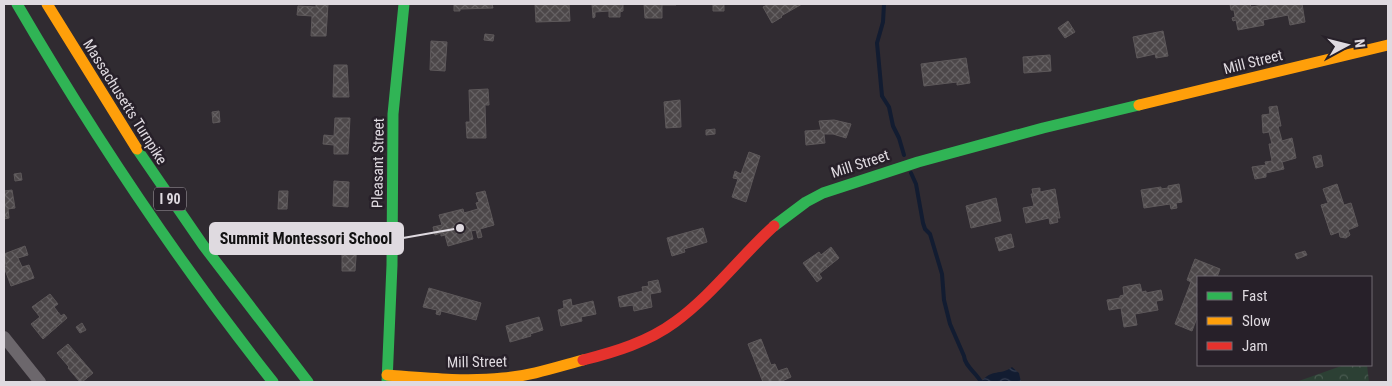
<svg xmlns="http://www.w3.org/2000/svg" width="1392" height="386" viewBox="0 0 1392 386" font-family="'Roboto Condensed',sans-serif">
<style>
.forest{fill:url(#forest-crowns)}
.water{fill:url(#water-waves)}
.lines{fill:none;stroke-linecap:round;stroke-linejoin:round}
.stream{stroke:#121c31;stroke-width:4}
.building{fill:url(#building-cross-hatch);stroke:#5d585a}
.street{stroke:#6c676c;stroke-width:12}
.fast{stroke:#30b455;stroke-width:11}
.slow{stroke:#ff9f0a;stroke-width:11}
.jam{stroke:#e5322d;stroke-width:11}
.labels{text-anchor:middle;dominant-baseline:central;stroke-width:5;stroke-linejoin:round;paint-order:stroke}
.shield{fill:#272029;stroke:#a8a2a9;stroke-width:1}
.shield-label{font-size:14px;font-weight:bold;fill:#dfdae0}
.street-label{font-size:15px;fill:#dfdae0;stroke:#272029}
.leader{fill:none;stroke:#dfdae0;stroke-width:2}
.callout-dot{fill:#dfdae0;stroke:#272029;stroke-width:2}
.callout{fill:#dfdae0;stroke:#dfdae0;stroke-width:2}
.callout-label{font-size:16px;text-anchor:middle;font-weight:bold;fill:#111}
</style>
<defs>
<pattern id="forest-crowns" width="20" height="18" patternUnits="userSpaceOnUse" patternTransform="scale(1.25)"><rect width="20" height="18" fill="#2c4034"/><path d="M2 6a3 3 0 1 1 6 0M12 15a3 3 0 1 1 6 0" fill="none" stroke="#4a5b51"/></pattern>
<pattern id="water-waves" width="16" height="10" patternUnits="userSpaceOnUse" patternTransform="scale(1.25)"><rect width="16" height="10" fill="#121c31"/><path d="M0 5q4-4 8 0t8 0" fill="none" stroke="#343c4f"/></pattern>
<pattern id="building-cross-hatch" width="8" height="8" patternUnits="userSpaceOnUse" patternTransform="scale(1.25)"><rect width="8" height="8" fill="#4c4749"/><path d="M0 0l8 8M0 8l8-8" fill="none" stroke="#656163"/></pattern>
</defs>
<rect width="100%" height="100%" fill="#302b31"/>
<polygon class="forest" points="1344,365 1367,365 1369,382 1296,382"/>
<path class="water" d="M1012,367L1019,373L1021,382H981C992,368 1000,376 1012,367Z"/>
<g class="lines">
<g class="stream">
<polyline points="884,4 883,22 877,43 882,96 889,107 893,126 899,138 904,155"/>
<path d="M911,173L916,184L923,223L925,229L930,234L942,274L944,300L950,324L964,356C965,367 976,372 981,382"/>
</g>
</g>
<g class="building">
<polygon points="316,4 328,4 326,36 311,36 312,16 297,15 298,6 316,7"/>
<polygon points="454,4 492,4 493,8 460,9 460,11 454,11"/>
<polygon points="535,4 569,4 570,21 536,22"/>
<polygon points="592,4 623,4 623,11 620,12 620,17 609,17 609,11 595,12 595,17 593,18"/>
<polygon points="644,4 676,4 676,5 662,5 662,18 645,18"/>
<polygon points="703,4 724,4 724,11 713,11 713,4"/>
<polygon points="769,4 802,4 781,16 782,17 772,23 763,7"/>
<polygon points="1230,4 1250,4 1251,7 1269,4 1302,4 1305,22 1290,25 1288,15 1263,20 1264,25 1238,30 1236,20 1233,21 1232,18 1235,17 1234,10 1231,10"/>
<polygon points="1068,21 1075,32 1065,38 1058,28"/>
<polygon points="1163,31 1168,56 1156,58 1155,54 1137,58 1133,37"/>
<polygon points="485,34 494,35 493,41 484,40"/>
<polygon points="431,41 447,42 445,71 430,70"/>
<polygon points="1050,55 1051,71 1024,73 1023,57"/>
<polygon points="966,58 970,83 957,85 957,82 924,86 921,64"/>
<polygon points="334,65 347,65 349,97 333,97"/>
<polygon points="488,89 489,105 485,105 486,138 467,138 466,122 470,122 469,90"/>
<polygon points="680,100 681,127 666,128 664,102"/>
<polygon points="1277,106 1281,126 1278,126 1282,141 1292,138 1296,158 1282,162 1284,169 1266,173 1266,177 1255,179 1252,167 1266,165 1265,162 1272,161 1269,144 1272,144 1269,132 1263,133 1262,115 1270,114 1269,107"/>
<polygon points="219,111 220,122 213,123 212,112"/>
<polygon points="335,118 350,118 348,154 334,154 334,145 323,144 324,135 334,136"/>
<polygon points="834,120 851,124 846,138 833,134 824,134 825,143 806,145 805,131 821,130 819,121"/>
<polygon points="715,129 715,134 706,135 706,130"/>
<polygon points="749,152 760,156 746,202 732,197 738,179 733,178 735,171 741,174"/>
<polygon points="1321,155 1323,166 1316,168 1313,157"/>
<polygon points="21,173 22,180 15,181 14,174"/>
<polygon points="334,181 349,182 348,207 333,206"/>
<polygon points="1179,184 1182,202 1176,203 1177,208 1171,209 1170,204 1144,208 1141,190 1161,187 1161,189 1168,188 1168,186"/>
<polygon points="1337,184 1344,205 1351,203 1358,226 1348,230 1350,235 1346,238 1340,237 1339,232 1331,235 1321,205 1328,203 1323,189"/>
<polygon points="1040,188 1040,192 1055,189 1060,218 1057,218 1058,222 1050,224 1049,218 1026,223 1023,208 1034,206 1031,194 1033,194 1032,189"/>
<polygon points="12,190 15,208 8,209 9,218 4,219 4,191"/>
<polygon points="279,191 288,191 287,209 278,209"/>
<polygon points="485,191 494,225 480,229 482,237 478,238 476,230 471,231 473,239 448,246 445,235 441,236 441,233 435,235 433,227 442,225 439,215 463,209 464,213 478,209 476,203 479,202 476,193"/>
<polygon points="996,198 1001,221 971,228 966,206"/>
<polygon points="703,228 707,242 684,249 685,252 672,256 667,238"/>
<polygon points="1011,234 1014,247 999,251 995,238"/>
<polygon points="342,243 357,243 355,271 342,271"/>
<polygon points="25,246 28,255 18,258 22,267 29,265 34,278 11,286 4,267 6,266 4,254"/>
<polygon points="831,247 839,258 819,274 822,278 817,282 803,263 819,252 821,255"/>
<polygon points="1305,251 1307,255 1297,259 1295,254"/>
<polygon points="1195,259 1220,269 1217,277 1198,277 1198,315 1192,331 1175,324 1191,282 1187,280"/>
<polygon points="658,280 661,292 650,294 652,307 634,311 633,305 620,307 618,297 643,291 642,287 649,286 648,282"/>
<polygon points="1140,284 1142,292 1146,291 1146,293 1161,290 1163,300 1156,301 1158,310 1135,314 1137,325 1124,327 1121,308 1109,310 1107,300 1120,298 1120,296 1124,295 1123,287"/>
<polygon points="429,288 481,303 476,320 441,311 440,315 436,314 437,310 423,307"/>
<polygon points="50,294 58,304 54,307 61,316 64,314 67,318 43,339 31,324 40,317 32,307"/>
<polygon points="571,299 572,306 593,301 596,314 581,317 582,321 561,326 558,310 564,308 563,301"/>
<polygon points="539,317 543,330 530,334 531,336 510,342 506,326"/>
<polygon points="82,323 86,330 80,333 76,327"/>
<polygon points="761,339 771,365 775,364 778,371 787,368 791,377 780,382 763,382 748,344"/>
<polygon points="68,344 93,373 82,382 80,382 68,368 69,367 57,353"/>
</g>
<g class="lines">
<polyline class="street" points="4,337 40,382"/>
<g class="fast">
<path d="M17,4C94,136 178,262 273,382"/>
<polyline points="137,149 203,245 308,382"/>
<polyline points="774,226 806,202 823,193 918,162 1043,128 1139,105"/>
<polyline points="387,382 392,265 393,114 404,4"/>
</g>
<g class="slow">
<polyline points="47,4 137,149"/>
<polyline points="1139,105 1388,45"/>
<path d="M387,375C426,378 465,382 503,378C530,376 557,367 583,360"/>
</g>
<path class="jam" d="M583,360C615,352 648,342 675,322C711,296 741,256 774,226"/>
</g>
<g class="labels">
<rect class="shield" x="154" y="187.5" width="32" height="23" rx="4"/>
<g class="shield-label">
<text x="170" y="199">I 90</text>
</g>
<g class="street-label">
<text transform="translate(1253 62) rotate(-14)">Mill Street</text>
<text transform="translate(125 102) rotate(58)">Massachusetts Turnpike</text>
<text transform="translate(378 163) rotate(-89)">Pleasant Street</text>
<text transform="translate(860 164) rotate(-18)">Mill Street</text>
<text transform="translate(477 362) rotate(-1)">Mill Street</text>
</g>
</g>
<path class="leader" d="M460 228L403 238"/>
<circle class="callout-dot" cx="460" cy="228" r="5"/>
<rect class="callout" x="210" y="223" width="193" height="31" rx="5"/>
<g class="callout-label">
<text x="306" y="244">Summit Montessori School</text>
</g>
<rect width="1392" height="386" fill="none" stroke="#dfdae0" stroke-width="10"/>
<rect x="1197" y="276" width="175" height="90" fill="#272029" stroke="#716a72"/>
<rect x="1207" y="292" width="25" height="8" fill="#30b455" stroke="#716a72"/>
<text x="1242" y="301" font-size="15" fill="#dfdae0">Fast</text>
<rect x="1207" y="317" width="25" height="8" fill="#ff9f0a" stroke="#716a72"/>
<text x="1242" y="326" font-size="15" fill="#dfdae0">Slow</text>
<rect x="1207" y="342" width="25" height="8" fill="#e5322d" stroke="#716a72"/>
<text x="1242" y="351" font-size="15" fill="#dfdae0">Jam</text>
<g transform="translate(1347 45) rotate(83)" stroke="#272029" stroke-width="4" paint-order="stroke">
<path d="M0-4L9 19L0 12L-9 19Z" fill="#dfdae0"/>
<text y="-8" font-size="14" font-weight="bold" text-anchor="middle" fill="#dfdae0">N</text>
</g>
</svg>
